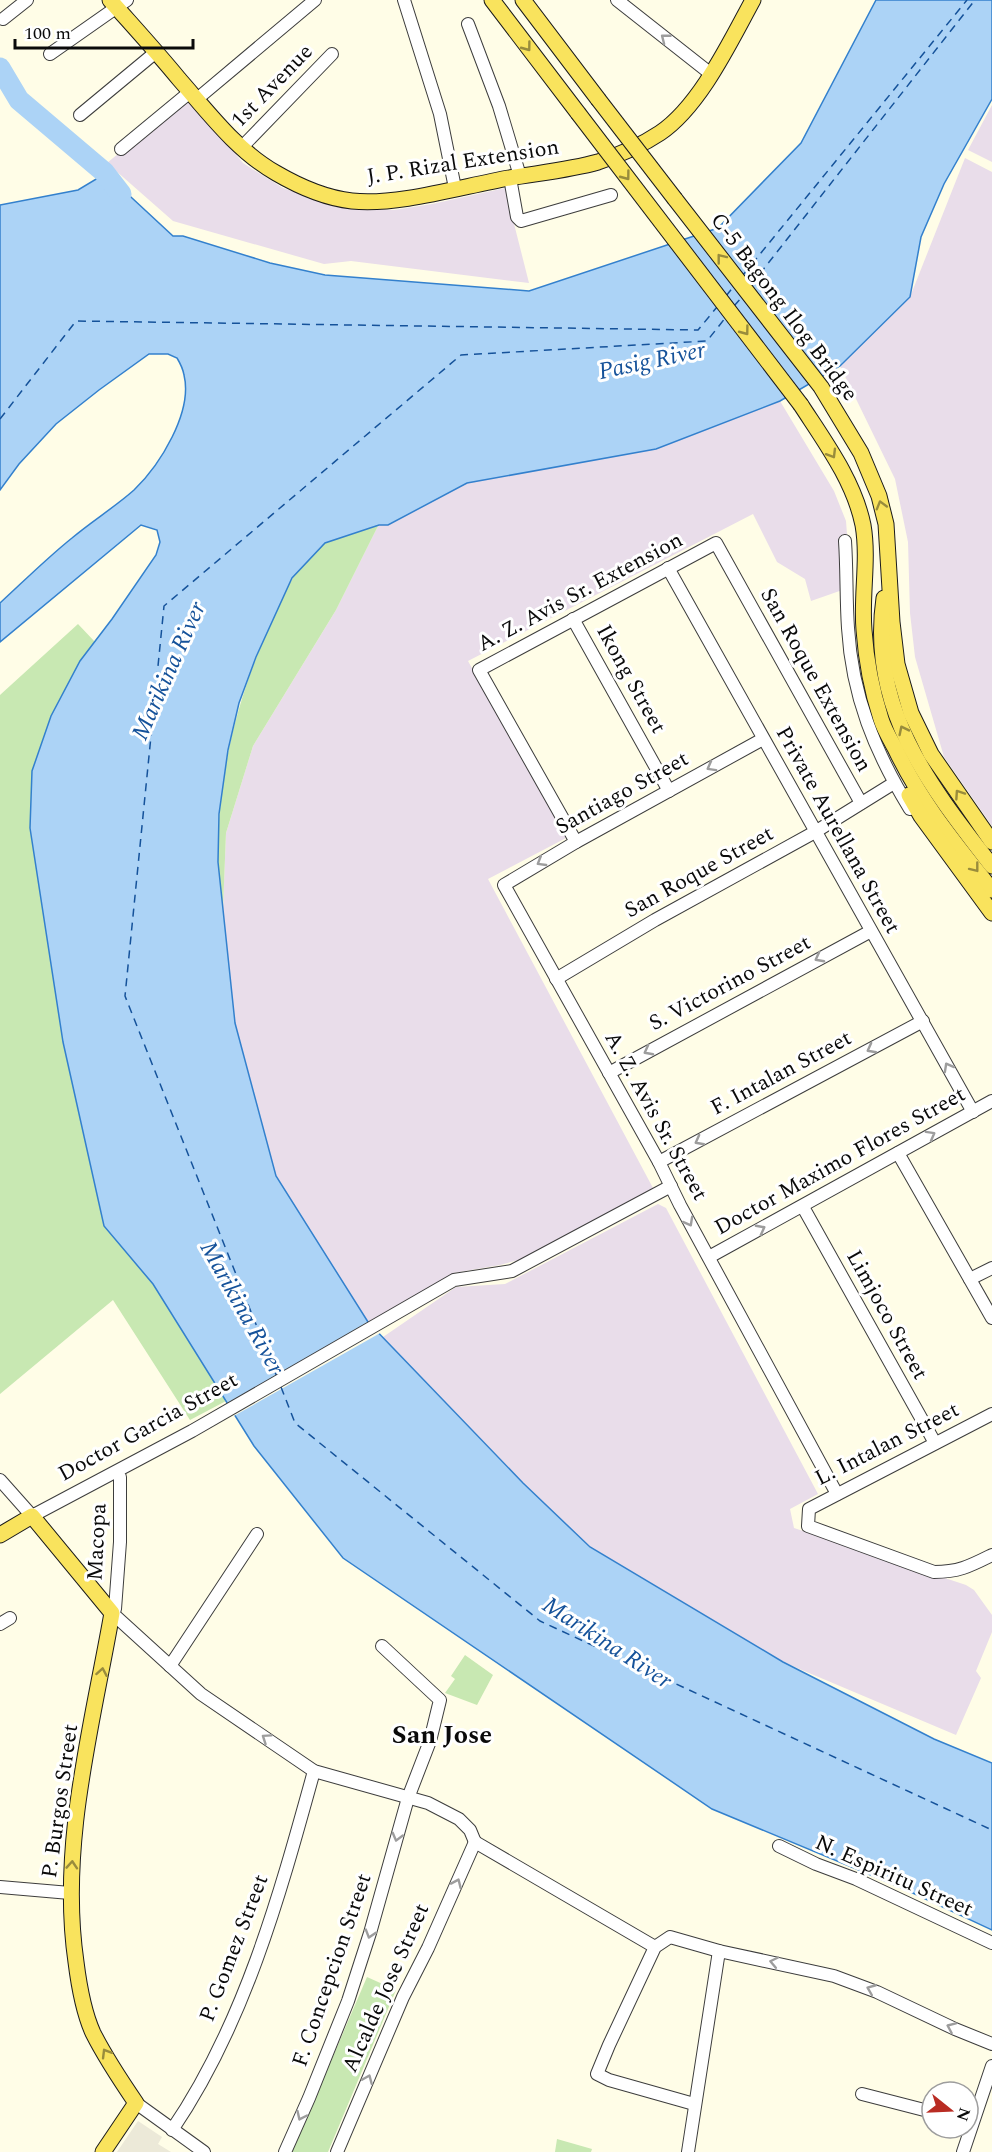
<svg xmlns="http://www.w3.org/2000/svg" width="992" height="2152" viewBox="0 0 992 2152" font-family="Spectral,serif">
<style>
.industrial{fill:#e9ddea}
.green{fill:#c8e8b2}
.plaza{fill:#ece9d8}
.water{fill:#acd3f6;stroke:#3380cd;stroke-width:1.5}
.pier{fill:#fffde7}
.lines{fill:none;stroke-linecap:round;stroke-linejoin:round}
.river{stroke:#acd3f6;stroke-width:21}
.ferry{stroke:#15529a;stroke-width:1.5;stroke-dasharray:8 6;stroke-linecap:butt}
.minor-casing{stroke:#3d3d3d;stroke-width:14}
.major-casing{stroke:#1b1b1b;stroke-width:17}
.minor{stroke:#fff;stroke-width:12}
.major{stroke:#f9e35d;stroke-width:15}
.major-bridge-casing{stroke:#1b1b1b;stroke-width:17;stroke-linecap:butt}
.major-bridge{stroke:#f9e35d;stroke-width:15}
.oneway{stroke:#9d9d9d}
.oneway2{stroke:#998c3c}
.labels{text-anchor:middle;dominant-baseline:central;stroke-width:6;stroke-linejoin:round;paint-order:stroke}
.street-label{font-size:22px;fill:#0a0a0a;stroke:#fff}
.water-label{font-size:24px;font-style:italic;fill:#15529a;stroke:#fff}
.quarter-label{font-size:26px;font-weight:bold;fill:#0a0a0a;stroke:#fff}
</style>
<rect width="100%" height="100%" fill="#fffde7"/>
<g class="industrial">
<polygon points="188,96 243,163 283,188 337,207 394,210 432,204 505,188 529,283 351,261 324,264 173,221 107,163"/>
<polygon points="992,105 992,162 968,150"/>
<polygon points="965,158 992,172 992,826 944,757 915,657 910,613 908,542 895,479 840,366 910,297"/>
<polygon points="780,401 834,491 846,521 851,587 811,601 805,579 777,562 753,514 468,661 566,838 488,879 653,1188 526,1258 500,1265 454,1273 368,1322 276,1176 235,1023 223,909 226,833 253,746 336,610 379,524 388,525 467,483 656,449"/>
<polygon points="658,1204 666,1208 818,1494 790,1509 794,1528 966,1585 974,1590 992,1615 992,1632 976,1671 981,1678 956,1735 783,1662 590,1547 523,1483 383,1337 456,1287 505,1284"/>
</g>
<g class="green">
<path d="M379,524L336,610L253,746L226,833L223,909C221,893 218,876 218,859C217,781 235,706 266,634C280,600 293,568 324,544C334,537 366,529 379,524Z"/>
<polygon points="78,624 95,642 80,661 30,828 63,1042 104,1226 153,1284 226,1401 190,1420 113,1300 0,1394 0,695"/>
<polygon points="465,1655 493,1675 477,1705 445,1693 455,1679 451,1676"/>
<polygon points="367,1977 396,1990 328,2152 292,2152"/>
<polygon points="557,2139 592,2149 591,2152 555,2152"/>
</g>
<polygon class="plaza" points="138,2121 162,2137 158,2144 171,2152 117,2152"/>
<path class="water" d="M876,0H992V99L944,184L921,237L910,297L840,366L780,401L656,449L467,483L388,525H379L325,543L292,578L256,657L239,703L228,750L219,814L218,862L235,1023L276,1176L368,1322L523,1483L590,1547L783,1662L934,1739L992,1763V1930L902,1888L712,1809L343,1558L254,1446L153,1284L104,1226L63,1042L30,828L32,771L51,716L80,661L112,619L156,555L160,542L157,530L141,525L0,642V603C24,581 47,558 72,538C92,521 115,507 134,490C160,465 193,412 184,375C183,369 180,363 177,358L168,354H149L99,390L56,424L19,464L0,490V205L78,190L103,175L104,172L173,236H183L270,263L325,275L529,291L718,228L801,143Z"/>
<polygon class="pier" points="372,1321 382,1332 232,1417 225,1405"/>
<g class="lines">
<polyline class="river" points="0,68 19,100 104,172 121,194"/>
<g class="ferry">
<polyline points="743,275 967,0"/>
<polyline points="751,285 975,0"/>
<polyline points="726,296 734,286"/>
<polyline points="734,306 743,296"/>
<polyline points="0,419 76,321 698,330 717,307"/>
<polyline points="277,1377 125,996 164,606 461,355 707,341 726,317"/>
<polyline points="281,1387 295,1423 540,1621 992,1830"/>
</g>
<g class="minor-casing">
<g id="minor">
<polyline points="404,0 440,114 455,188"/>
<polyline points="617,0 711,74"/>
<polyline points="3,19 27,0"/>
<polyline points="468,24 499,106 520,176"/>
<polyline points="50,54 127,0"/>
<polyline points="197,99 315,0"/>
<polyline points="80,115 156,52"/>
<polyline points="242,147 332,54"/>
<polyline points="121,149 190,92"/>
<polyline points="510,178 517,217 521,221 611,195"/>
<path d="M845,541C847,570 846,599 848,628C852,696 875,752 910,809"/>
<polyline points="668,568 973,1112"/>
<polyline points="573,619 669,791"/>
<polyline points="763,739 576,842 504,885 659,1162 680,1205 837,1494"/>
<polyline points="576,842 479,670 716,543 861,803"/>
<polyline points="556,979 655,920 815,832 894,783"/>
<polyline points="609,1073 871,931"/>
<polyline points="898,1153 992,1318"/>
<polyline points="659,1162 923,1021"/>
<polyline points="803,1207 935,1443"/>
<polyline points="709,1257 992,1101"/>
<polyline points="970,1279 992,1268"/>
<path d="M992,1414L809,1509L808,1526L934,1572C959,1572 970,1566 992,1555"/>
<polyline points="0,1480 32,1516 192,1431 454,1280 512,1271 671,1186"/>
<polyline points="115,1609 120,1542 120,1477"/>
<polyline points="112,1613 201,1694 314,1771 428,1803 459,1819 470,1830 475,1842"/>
<polyline points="0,1624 10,1618"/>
<polyline points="170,1666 257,1534"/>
<polyline points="475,1842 655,1947"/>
<polyline points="779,1846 816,1864 856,1879 992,1943"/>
<polyline points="0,1887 70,1893"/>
<polyline points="862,2094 932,2112"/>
<polyline points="136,2103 204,2152"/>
<polyline points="694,2104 609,2080 597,2074 609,2045 655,1947 670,1937 719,1951 834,1976 877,1992 955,2029 992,2044"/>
<path d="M172,2130C245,2023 280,1894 314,1771"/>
<polyline points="285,2152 309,2098 348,2001 370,1933 408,1798 430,1741 440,1700 382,1646"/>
<polyline points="337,2152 403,1997 428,1948 475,1842"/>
<polyline points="688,2152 719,1951"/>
<polyline points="963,2152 992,2066"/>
</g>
</g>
<g class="major-casing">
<g id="major">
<path d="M110,0C133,26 157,52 179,79C208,112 237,151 276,173C300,187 325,198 352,201C398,206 463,186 509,178C538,173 570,170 598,162C619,155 642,145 660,133C700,106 730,42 753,0"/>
<polyline points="492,0 578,113"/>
<polyline points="523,0 598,99"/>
<polyline points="675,199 821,387 861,453 879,496 886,524 892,622 897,664 911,713 931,754 992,842"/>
<path d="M801,405C825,442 854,481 863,525C869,560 861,595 864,630C866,659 872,691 881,719C884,729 890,739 895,748C921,803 955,843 992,890"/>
<path d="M884,598C868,708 929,785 992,866"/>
<polyline points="909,795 921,816 992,913"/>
<path d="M0,1535L32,1516L112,1613C92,1727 59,1846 76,1962C79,1986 83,2011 93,2033C105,2057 121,2081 136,2103L103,2152"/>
</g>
</g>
<use href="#minor" class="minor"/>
<use href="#major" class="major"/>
<g class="major-bridge-casing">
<g id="major-bridge">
<polyline points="598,99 675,199"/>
<polyline points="578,113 801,405"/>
</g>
</g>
<use href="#major-bridge" class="major-bridge"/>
</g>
<defs><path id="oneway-chevron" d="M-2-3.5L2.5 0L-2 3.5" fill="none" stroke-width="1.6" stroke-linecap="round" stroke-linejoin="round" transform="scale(1.5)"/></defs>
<g class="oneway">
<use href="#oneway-chevron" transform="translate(665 38) rotate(-142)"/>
<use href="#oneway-chevron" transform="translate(711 767) rotate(151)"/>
<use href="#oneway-chevron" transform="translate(541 862) rotate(149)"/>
<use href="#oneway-chevron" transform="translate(819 958) rotate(152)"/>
<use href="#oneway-chevron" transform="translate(871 1049) rotate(152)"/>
<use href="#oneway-chevron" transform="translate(648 1051) rotate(152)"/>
<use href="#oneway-chevron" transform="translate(948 1067) rotate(-119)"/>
<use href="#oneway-chevron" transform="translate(931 1135) rotate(-29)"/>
<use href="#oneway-chevron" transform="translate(699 1141) rotate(152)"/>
<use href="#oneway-chevron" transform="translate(689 1222) rotate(61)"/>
<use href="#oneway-chevron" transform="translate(761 1229) rotate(-28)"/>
<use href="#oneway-chevron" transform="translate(266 1738) rotate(-146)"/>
<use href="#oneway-chevron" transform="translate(397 1837) rotate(105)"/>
<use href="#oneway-chevron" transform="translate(457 1883) rotate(-66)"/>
<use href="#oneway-chevron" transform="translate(370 1934) rotate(107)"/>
<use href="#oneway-chevron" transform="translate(774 1962) rotate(-168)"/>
<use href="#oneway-chevron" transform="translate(871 1989) rotate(-158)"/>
<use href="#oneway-chevron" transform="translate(951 2027) rotate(-156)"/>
<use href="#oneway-chevron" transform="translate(368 2079) rotate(-67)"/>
<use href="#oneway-chevron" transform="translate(301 2116) rotate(115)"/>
</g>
<g class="oneway2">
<use href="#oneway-chevron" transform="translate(527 47) rotate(53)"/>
<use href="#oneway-chevron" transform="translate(626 176) rotate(53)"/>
<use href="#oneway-chevron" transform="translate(721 258) rotate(-128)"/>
<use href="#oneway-chevron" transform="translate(745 331) rotate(53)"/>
<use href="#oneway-chevron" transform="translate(832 454) rotate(59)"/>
<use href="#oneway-chevron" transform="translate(881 505) rotate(-106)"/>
<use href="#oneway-chevron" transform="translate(903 730) rotate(-116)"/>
<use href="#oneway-chevron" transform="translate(959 794) rotate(-124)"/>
<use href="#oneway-chevron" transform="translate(975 868) rotate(52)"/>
<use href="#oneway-chevron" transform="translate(102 1672) rotate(-80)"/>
<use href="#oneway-chevron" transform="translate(72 1865) rotate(-86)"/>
<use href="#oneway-chevron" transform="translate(106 2053) rotate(-121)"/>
</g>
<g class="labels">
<g class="street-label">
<text transform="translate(272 86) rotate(-46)">1st Avenue</text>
<text transform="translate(463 162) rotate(-9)">J. P. Rizal Extension</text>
<text transform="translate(784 307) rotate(53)">C-5 Bagong Ilog Bridge</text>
<text transform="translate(580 592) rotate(-28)">A. Z. Avis Sr. Extension</text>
<text transform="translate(631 679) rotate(61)">Ikong Street</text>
<text transform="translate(816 680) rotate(61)">San Roque Extension</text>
<text transform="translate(622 793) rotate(-29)">Santiago Street</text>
<text transform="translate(838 830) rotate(61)">Private Aurellana Street</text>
<text transform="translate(699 872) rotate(-29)">San Roque Street</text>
<text transform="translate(730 983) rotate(-28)">S. Victorino Street</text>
<text transform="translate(781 1073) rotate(-28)">F. Intalan Street</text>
<text transform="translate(656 1116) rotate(61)">A. Z. Avis Sr. Street</text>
<text transform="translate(840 1161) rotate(-29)">Doctor Maximo Flores Street</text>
<text transform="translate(887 1315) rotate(61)">Limjoco Street</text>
<text transform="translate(148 1427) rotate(-29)">Doctor Garcia Street</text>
<text transform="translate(887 1444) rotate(-27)">L. Intalan Street</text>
<text transform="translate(97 1542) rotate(-87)">Macopa</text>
<text transform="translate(60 1801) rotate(-82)">P. Burgos Street</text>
<text transform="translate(894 1876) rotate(24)">N. Espiritu Street</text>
<text transform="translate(234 1948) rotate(-69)">P. Gomez Street</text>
<text transform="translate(332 1970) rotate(-71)">F. Concepcion Street</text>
<text transform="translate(386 1988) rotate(-66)">Alcalde Jose Street</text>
</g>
<g class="water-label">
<text transform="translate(652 361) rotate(-12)">Pasig River</text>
<text transform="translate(169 671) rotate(-66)">Marikina River</text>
<text transform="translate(242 1308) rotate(61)">Marikina River</text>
<text transform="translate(607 1643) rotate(33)">Marikina River</text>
</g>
<g class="quarter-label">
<text x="442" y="1735">San Jose</text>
</g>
</g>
<g transform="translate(950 2110) rotate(108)"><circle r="28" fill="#ffffff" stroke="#9d9d9d" stroke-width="1.5"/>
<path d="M0-4.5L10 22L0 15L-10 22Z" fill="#b92c23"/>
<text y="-9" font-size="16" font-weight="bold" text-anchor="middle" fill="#0a0a0a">N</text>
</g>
<path d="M15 39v9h178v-9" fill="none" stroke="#0a0a0a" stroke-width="3"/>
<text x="24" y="39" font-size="18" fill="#0a0a0a" stroke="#ffffff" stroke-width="4.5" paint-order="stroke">100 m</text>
</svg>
